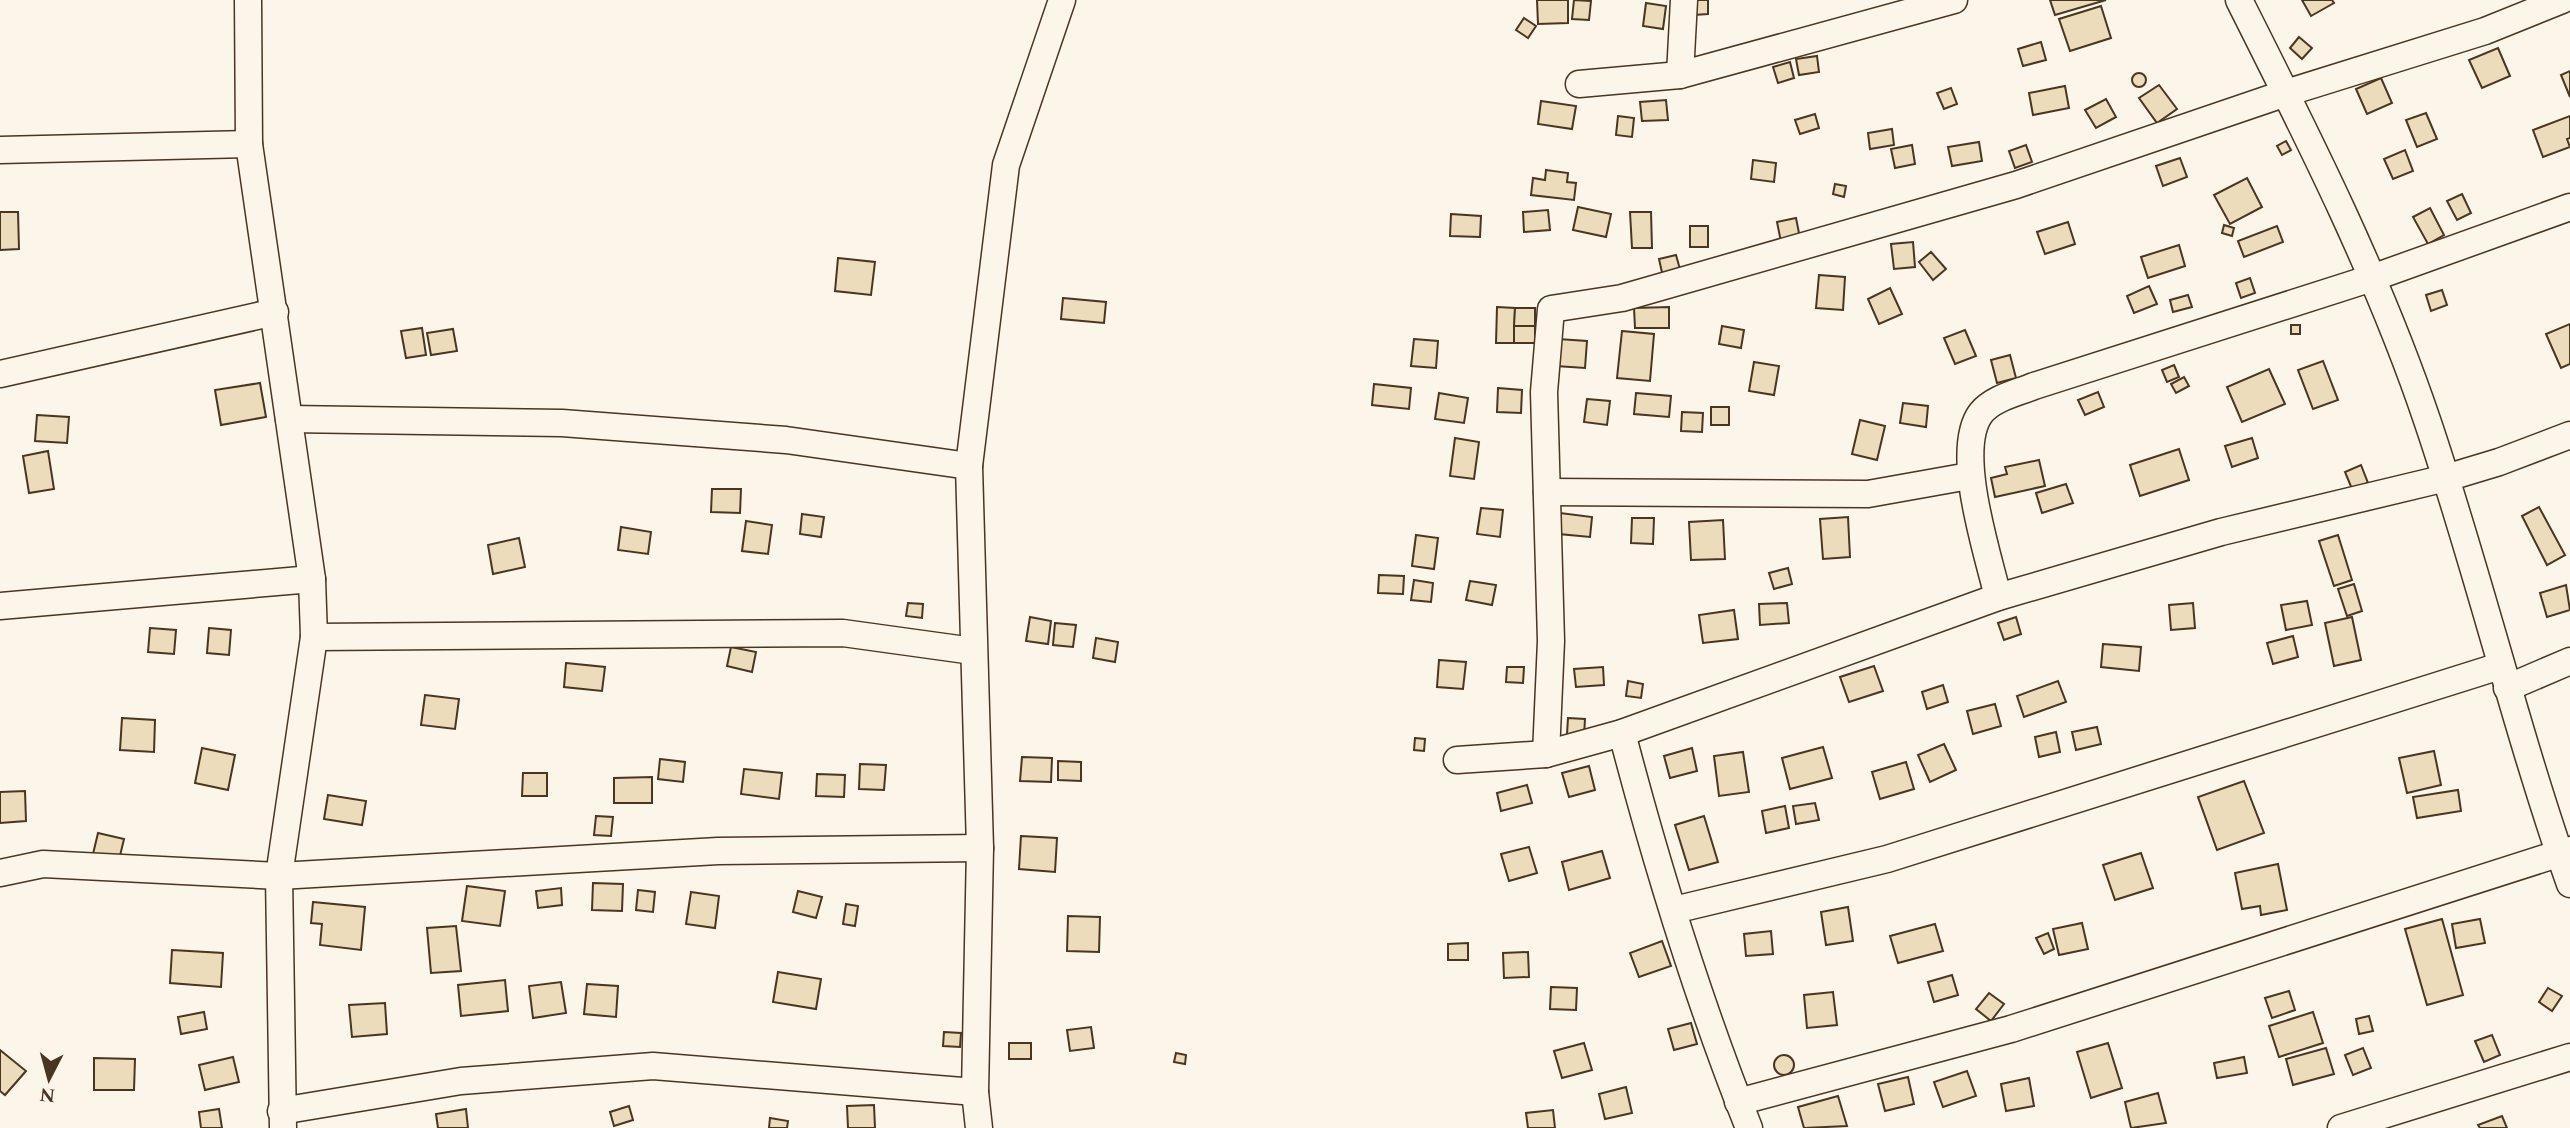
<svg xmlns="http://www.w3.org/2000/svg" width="2570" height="1128" viewBox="0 0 2570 1128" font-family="Spectral,serif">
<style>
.building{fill:#ecdcbc;stroke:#4a3520;stroke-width:2}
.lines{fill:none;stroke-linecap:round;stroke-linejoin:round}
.street-casing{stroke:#4a3520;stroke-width:29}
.street{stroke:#fbf6e9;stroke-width:26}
</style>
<rect width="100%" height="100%" fill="#fbf6e9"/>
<g class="building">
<polygon points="1537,0 1568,0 1568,23 1538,24"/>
<polygon points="1574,0 1591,1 1589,20 1572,19"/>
<polygon points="1694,0 1708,0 1708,14 1694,15"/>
<polygon points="2050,0 2106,0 2055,15"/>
<polygon points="2302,0 2332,0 2334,3 2311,16"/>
<polygon points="1646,3 1666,6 1663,29 1643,26"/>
<polygon points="2101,6 2111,38 2070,51 2059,19"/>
<polygon points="1524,18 1536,26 1528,38 1516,30"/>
<polygon points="2299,37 2312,48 2302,59 2290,48"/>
<polygon points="2041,42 2046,60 2023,66 2018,49"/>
<polygon points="2498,48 2510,76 2482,88 2469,60"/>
<polygon points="1817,56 1819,72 1799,75 1796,59"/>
<polygon points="1790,62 1794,78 1778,83 1773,67"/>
<polygon points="2570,71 2570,97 2561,75"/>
<circle cx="2139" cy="80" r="7"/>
<polygon points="2381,78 2392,103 2367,114 2356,89"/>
<polygon points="2159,85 2177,109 2157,123 2139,98"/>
<polygon points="2065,86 2069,108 2033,115 2029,93"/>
<polygon points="1951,88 1957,104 1944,109 1937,93"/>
<polygon points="2106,99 2116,117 2096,128 2085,110"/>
<polygon points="1666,100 1668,120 1642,121 1640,102"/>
<polygon points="1541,101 1576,106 1572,129 1538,124"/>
<polygon points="2426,113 2437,139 2417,147 2406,120"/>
<polygon points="1815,114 1819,128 1800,134 1795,120"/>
<polygon points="1618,116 1634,118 1632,137 1616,135"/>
<polygon points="2570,116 2570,138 2567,139 2570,147 2543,157 2533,130"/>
<polygon points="1892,129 1894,145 1870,149 1868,133"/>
<polygon points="2286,141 2291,150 2282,155 2277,146"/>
<polygon points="1979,142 1982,161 1952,166 1948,147"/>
<polygon points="1912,145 1915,164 1895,168 1891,149"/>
<polygon points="2026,145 2032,162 2015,168 2009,151"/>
<polygon points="2405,150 2413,171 2393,179 2384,159"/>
<polygon points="2180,158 2187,177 2163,186 2156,166"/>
<polygon points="1753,160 1776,163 1774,182 1751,179"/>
<polygon points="1546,170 1568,173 1567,182 1576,183 1574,200 1531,195 1533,178 1545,180"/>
<polygon points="2247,178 2262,207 2230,224 2214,195"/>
<polygon points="1835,184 1846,186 1844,197 1833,194"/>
<polygon points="2462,194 2471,213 2457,220 2447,201"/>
<polygon points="1578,207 1611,214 1606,237 1573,230"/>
<polygon points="2430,208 2444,235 2428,244 2413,217"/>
<polygon points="1548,210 1550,230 1524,232 1523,212"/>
<polygon points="0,212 18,212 19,249 0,250"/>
<polygon points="1630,212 1651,212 1652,248 1632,248"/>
<polygon points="1451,214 1481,216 1480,237 1450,236"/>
<polygon points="1796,218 1800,238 1781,242 1777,222"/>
<polygon points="2068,222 2075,244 2045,254 2037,232"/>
<polygon points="2224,225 2234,228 2232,236 2222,233"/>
<rect x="1690" y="226" width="18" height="21"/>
<polygon points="2277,226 2283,242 2244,257 2238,241"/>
<polygon points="1913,242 1915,267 1894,269 1891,244"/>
<polygon points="2179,245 2185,266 2148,278 2141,257"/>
<polygon points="1931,252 1946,269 1933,280 1919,262"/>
<polygon points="1676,255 1681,273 1663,277 1659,259"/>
<polygon points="838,258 875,262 871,295 835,291"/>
<polygon points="1819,275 1845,277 1843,310 1816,308"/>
<polygon points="2250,278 2255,293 2241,298 2236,283"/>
<polygon points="2149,286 2157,304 2134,313 2127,296"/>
<polygon points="1890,288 1902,314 1879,324 1868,299"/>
<polygon points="2442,290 2447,305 2431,311 2426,295"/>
<polygon points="2188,295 2192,307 2173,312 2170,300"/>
<polygon points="1063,298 1106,302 1104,323 1061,319"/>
<polygon points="1497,307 1515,308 1514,343 1496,343"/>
<polygon points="1669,307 1669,328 1635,328 1634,308"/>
<polygon points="1515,308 1535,308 1535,326 1514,326"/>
<polygon points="2570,324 2570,364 2561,368 2546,334"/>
<rect x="2291" y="325" width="9" height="9"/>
<rect x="1514" y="326" width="21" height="17"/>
<polygon points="1722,326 1744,330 1741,348 1719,344"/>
<polygon points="422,328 426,355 406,358 401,331"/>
<polygon points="453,329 457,351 431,355 427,333"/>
<polygon points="1965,330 1976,356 1955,364 1944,338"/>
<polygon points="1622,331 1654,334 1650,381 1617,378"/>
<polygon points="1414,339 1438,341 1436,368 1411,366"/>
<polygon points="1558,339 1587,341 1585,368 1556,366"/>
<polygon points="2010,355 2016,378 1997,383 1991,360"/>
<polygon points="2323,361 2338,400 2313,409 2298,370"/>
<polygon points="1754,362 1779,366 1774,395 1749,391"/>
<polygon points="2174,365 2179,377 2167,382 2162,370"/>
<polygon points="2269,369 2285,404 2242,422 2227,387"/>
<polygon points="2184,377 2189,386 2176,393 2171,384"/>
<polygon points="260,383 266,417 221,425 215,390"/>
<polygon points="1374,384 1411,388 1409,409 1372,405"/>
<polygon points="1498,388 1522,390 1521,413 1497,412"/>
<polygon points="2098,392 2104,407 2085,415 2078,400"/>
<polygon points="1439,393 1468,398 1464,423 1435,419"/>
<polygon points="1636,393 1671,396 1669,417 1634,414"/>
<polygon points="1587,399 1610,401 1607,425 1584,422"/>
<polygon points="1903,403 1928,406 1926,427 1900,423"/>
<rect x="1711" y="407" width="18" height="18"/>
<polygon points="1682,412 1703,413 1702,432 1681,431"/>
<polygon points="37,415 69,417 67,443 35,441"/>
<polygon points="1860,420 1885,426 1877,460 1852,454"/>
<polygon points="1455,438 1479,442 1474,479 1450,476"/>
<polygon points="2252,438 2258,458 2232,467 2225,446"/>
<polygon points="2179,449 2189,480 2140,496 2130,465"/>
<polygon points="48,451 54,489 29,493 23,456"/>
<polygon points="2039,460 2045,486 1995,497 1991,478 2007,474 2005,467"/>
<polygon points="2361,465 2368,483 2352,489 2345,472"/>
<polygon points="2066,484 2073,503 2042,513 2036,493"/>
<polygon points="712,489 741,489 740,513 711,512"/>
<polygon points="2539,507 2565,555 2547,565 2522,516"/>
<polygon points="1481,508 1503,510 1500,537 1477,534"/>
<polygon points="1560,513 1592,517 1590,537 1559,534"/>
<polygon points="802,514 824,517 821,537 800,534"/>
<polygon points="1848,517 1850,557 1823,559 1820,519"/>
<polygon points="1632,518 1654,518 1653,544 1631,543"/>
<polygon points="1723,520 1725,559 1691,560 1689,522"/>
<polygon points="746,521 772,525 768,554 742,551"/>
<polygon points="621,527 651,532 648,554 618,550"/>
<polygon points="1416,535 1438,538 1434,569 1412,566"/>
<polygon points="2338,535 2352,580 2334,586 2319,541"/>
<polygon points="519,538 525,567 493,574 488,545"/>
<polygon points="1788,568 1792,584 1774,589 1769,573"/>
<polygon points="1379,575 1404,576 1403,594 1378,593"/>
<polygon points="1414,580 1433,583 1431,602 1411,600"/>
<polygon points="1470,581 1496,585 1492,605 1466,600"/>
<polygon points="2354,584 2362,611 2347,616 2338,589"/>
<polygon points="2566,585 2570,610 2547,617 2540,593"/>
<polygon points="2307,601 2312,625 2286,630 2281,605"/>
<polygon points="908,603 923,604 922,618 906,616"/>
<polygon points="1787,603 1789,623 1760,625 1759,604"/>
<polygon points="2193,603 2195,628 2171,630 2169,605"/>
<polygon points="1734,610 1738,639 1703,643 1699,615"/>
<polygon points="1030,617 1051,621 1048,644 1026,641"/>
<polygon points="2016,617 2021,634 2004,640 1998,623"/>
<polygon points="2352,617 2361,660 2334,666 2325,623"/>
<polygon points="1055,623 1076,625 1073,647 1053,645"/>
<polygon points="150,628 176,630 174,654 148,652"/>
<polygon points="209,628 231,630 229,655 207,653"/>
<polygon points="2293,636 2298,657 2273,664 2267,643"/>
<polygon points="1096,638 1118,642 1115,662 1093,658"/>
<polygon points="2103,644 2141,647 2139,671 2101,667"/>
<polygon points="731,647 756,652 752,672 727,666"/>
<polygon points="1439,660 1466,662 1463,689 1437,687"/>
<polygon points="566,663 605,667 602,691 564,687"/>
<polygon points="1874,666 1883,691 1849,702 1840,677"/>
<polygon points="1507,667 1524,667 1523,683 1506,682"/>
<polygon points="1603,667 1604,685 1576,687 1574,669"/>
<polygon points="1628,681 1643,684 1641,698 1626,696"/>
<polygon points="2058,681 2066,702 2024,717 2017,696"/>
<polygon points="1943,685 1948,702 1927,709 1922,692"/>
<polygon points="425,695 459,699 455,729 421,725"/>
<polygon points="1995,704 2001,726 1973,734 1967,711"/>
<polygon points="122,718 155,720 154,752 120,750"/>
<polygon points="1568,718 1585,719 1584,736 1567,734"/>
<polygon points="2097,727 2101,744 2076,750 2072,732"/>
<polygon points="2056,732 2060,752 2039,757 2035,737"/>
<polygon points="1415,738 1425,739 1424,751 1414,750"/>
<polygon points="1944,744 1956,770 1930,782 1918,755"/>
<polygon points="1823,747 1832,778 1790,789 1782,758"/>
<polygon points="202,748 235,755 228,790 195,783"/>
<polygon points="1692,748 1697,771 1670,778 1664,756"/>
<polygon points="2434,751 2441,785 2407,793 2399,758"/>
<polygon points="1743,752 1749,792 1719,796 1714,756"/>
<polygon points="1022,757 1052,758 1051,782 1020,781"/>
<polygon points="660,759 685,762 683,782 658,779"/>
<polygon points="1058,761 1081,762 1081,781 1058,780"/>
<polygon points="1906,762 1914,789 1880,799 1872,772"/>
<polygon points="860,764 886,765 884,790 859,789"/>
<polygon points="1589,766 1595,790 1569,797 1562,773"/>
<polygon points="744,769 782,773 779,799 741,794"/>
<polygon points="523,773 547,773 547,796 522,796"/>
<polygon points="817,774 845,775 844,797 816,796"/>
<polygon points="652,777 652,803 614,803 614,778"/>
<polygon points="2244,781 2264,833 2217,850 2198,797"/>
<polygon points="1527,785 1532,803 1501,811 1497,793"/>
<polygon points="2458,790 2461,811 2417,818 2413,797"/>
<polygon points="25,791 26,821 0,823 0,792"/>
<polygon points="328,795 366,801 362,825 324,819"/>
<polygon points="1815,803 1819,820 1796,824 1793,806"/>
<polygon points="1785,806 1789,828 1766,833 1762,811"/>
<polygon points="596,816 613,817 611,836 594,835"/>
<polygon points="1704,816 1718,862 1689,870 1675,825"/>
<polygon points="98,833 124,839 119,860 93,854"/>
<polygon points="1021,836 1057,838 1055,872 1019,869"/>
<polygon points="1529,847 1537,873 1509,881 1501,854"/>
<polygon points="1602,851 1610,878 1569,890 1562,862"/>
<polygon points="2141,853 2153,888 2115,900 2103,865"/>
<polygon points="2278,864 2287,910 2261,915 2260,906 2242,909 2235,873"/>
<polygon points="593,883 623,884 622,911 592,910"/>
<polygon points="467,886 505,891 500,926 462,921"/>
<polygon points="561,888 562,905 538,908 536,891"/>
<polygon points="638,890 655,892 653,912 636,910"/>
<polygon points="798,891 822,897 816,918 793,912"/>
<polygon points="691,892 719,896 715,928 686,924"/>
<polygon points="313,902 365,907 361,950 320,945 322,924 311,923"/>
<polygon points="846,904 858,906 855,926 843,924"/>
<polygon points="1848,907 1853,941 1826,945 1821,912"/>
<polygon points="1068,916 1100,917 1099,952 1067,951"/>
<polygon points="2442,919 2463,995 2427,1005 2405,929"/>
<polygon points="2480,919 2485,943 2456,948 2452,924"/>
<polygon points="2082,923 2088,949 2059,955 2053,929"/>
<polygon points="1935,924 1943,951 1898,963 1890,936"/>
<polygon points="456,926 461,971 431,973 427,928"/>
<polygon points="1771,931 1773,954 1746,956 1744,934"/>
<polygon points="2048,933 2054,949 2044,954 2036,938"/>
<polygon points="1662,941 1671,966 1639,977 1630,953"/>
<polygon points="1468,943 1468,960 1448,960 1448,944"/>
<polygon points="172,950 223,953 221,987 170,983"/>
<polygon points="1528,952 1529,977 1504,978 1503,953"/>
<polygon points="778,972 821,979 816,1009 773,1002"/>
<polygon points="1952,975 1958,995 1934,1002 1928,982"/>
<polygon points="505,980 508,1011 461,1016 458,985"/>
<polygon points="561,982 566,1013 533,1018 529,986"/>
<polygon points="587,984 618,986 616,1017 584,1014"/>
<polygon points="1551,987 1577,988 1576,1010 1550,1009"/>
<polygon points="2548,988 2562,996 2552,1011 2539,1002"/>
<polygon points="2289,991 2295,1010 2272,1018 2265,998"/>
<polygon points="1833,992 1837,1025 1807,1028 1804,995"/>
<polygon points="1989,993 2004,1004 1991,1021 1976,1009"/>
<polygon points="385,1003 387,1034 352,1037 349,1005"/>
<polygon points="204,1012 207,1029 181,1034 178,1017"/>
<polygon points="2313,1012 2323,1043 2279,1057 2269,1026"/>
<polygon points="2369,1016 2373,1031 2359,1034 2356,1019"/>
<polygon points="1691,1023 1697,1044 1674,1050 1668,1029"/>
<polygon points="1091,1027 1094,1048 1070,1051 1067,1030"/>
<polygon points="944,1032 961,1033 960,1047 943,1046"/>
<polygon points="2492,1035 2500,1055 2484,1062 2475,1041"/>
<rect x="1009" y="1043" width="22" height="16"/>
<polygon points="1584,1043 1592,1070 1562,1078 1554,1051"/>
<polygon points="2108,1043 2122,1088 2091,1098 2077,1052"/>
<polygon points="2326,1048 2334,1074 2293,1085 2286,1059"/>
<polygon points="2363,1048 2371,1068 2353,1075 2345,1055"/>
<polygon points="0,1050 26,1071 5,1095 0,1091"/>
<polygon points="1176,1053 1186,1055 1185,1064 1174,1062"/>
<circle cx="1784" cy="1065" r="10"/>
<polygon points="233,1057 239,1082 205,1090 199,1065"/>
<polygon points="2244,1057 2247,1073 2217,1078 2214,1063"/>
<polygon points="94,1058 135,1059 134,1090 94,1090"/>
<polygon points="1967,1071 1976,1096 1943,1107 1934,1082"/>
<polygon points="1908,1077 1914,1104 1885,1111 1878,1084"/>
<polygon points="2029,1078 2034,1106 2006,1111 2001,1084"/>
<polygon points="1626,1087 1632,1113 1605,1119 1599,1094"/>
<polygon points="2158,1093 2166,1123 2131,1128 2125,1102"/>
<polygon points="1838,1096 1847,1126 1804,1128 1798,1107"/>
<polygon points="874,1105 875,1128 848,1128 847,1106"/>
<polygon points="629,1106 633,1120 614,1126 610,1112"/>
<polygon points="219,1109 222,1128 201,1128 199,1112"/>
<polygon points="466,1109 468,1128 438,1128 436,1114"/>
<polygon points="1553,1110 1555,1128 1528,1128 1526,1113"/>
<polygon points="2502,1116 2507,1128 2480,1128 2478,1125"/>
<polygon points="770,1118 788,1121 787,1128 769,1128"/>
</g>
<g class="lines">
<g class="street-casing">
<g id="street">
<polyline points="248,0 249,144 312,579 314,637 279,876 283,1128"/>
<path d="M2239,0C2308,137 2378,275 2427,420C2479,573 2516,731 2570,884"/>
<polyline points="1680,75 1684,0"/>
<polyline points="1579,84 1680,75 1954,0"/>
<polyline points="0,150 249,144"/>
<polyline points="0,374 275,312"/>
<polyline points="289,419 562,423 786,440 969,466"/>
<polyline points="1547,492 1868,494 1969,476"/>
<path d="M1998,597C1988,554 1953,450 1981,413C1993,398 2017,393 2034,386L2372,278L2570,207"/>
<polyline points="0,606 312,579"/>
<polyline points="314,637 843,633 973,651"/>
<polyline points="2507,688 2570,661"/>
<path d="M1622,733C1657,867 1698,1000 1749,1128"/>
<polyline points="1546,754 1551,641 1544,392 1551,309 1622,298 2016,185 2286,93 2485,31 2562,0"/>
<polyline points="1457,760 1546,754 1622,733 1998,597 2221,532 2446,478 2499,462 2570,435"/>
<polyline points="0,873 43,864 279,876 718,851 980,848"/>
<polyline points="1674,910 1887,859 2500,666"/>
<polyline points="1738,1102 2011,1029 2570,850"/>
<polyline points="281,1111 461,1081 653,1066 975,1092"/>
<polyline points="979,1128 975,1092 980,848 969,466 1006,165 1062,0"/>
<polyline points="2341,1128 2570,1057"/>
</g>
</g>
<use href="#street" class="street"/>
</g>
<g transform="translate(49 1079) rotate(186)" stroke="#fbf6e9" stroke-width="5" paint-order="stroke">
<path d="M0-5L12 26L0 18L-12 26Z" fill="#4a3520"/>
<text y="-10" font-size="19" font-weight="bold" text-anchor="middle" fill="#4a3520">N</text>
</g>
</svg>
